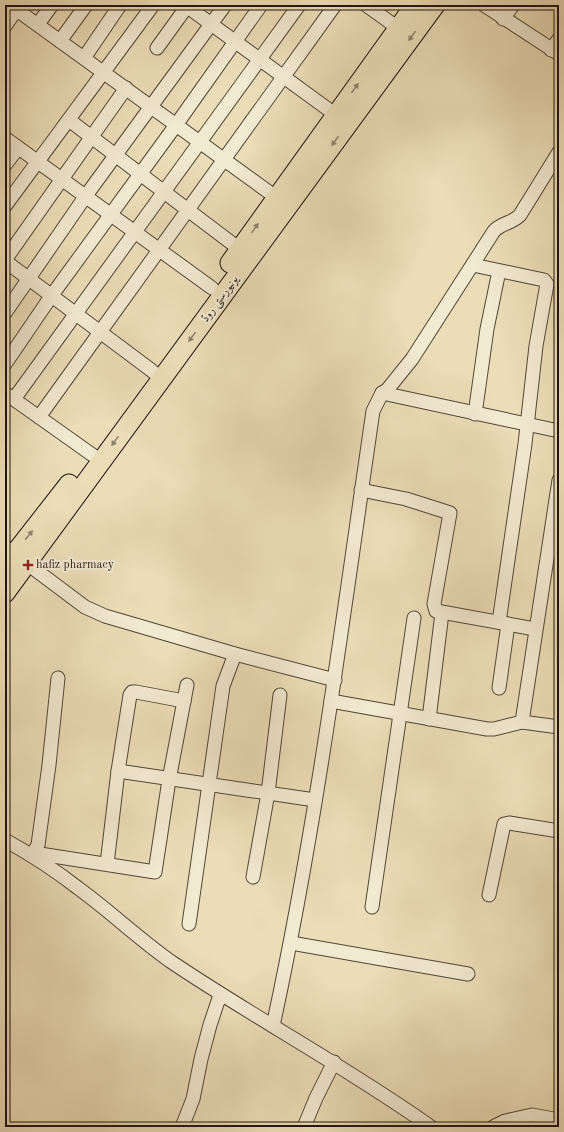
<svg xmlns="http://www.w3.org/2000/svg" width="564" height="1132" viewBox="0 0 564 1132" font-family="'Old Standard TT',Amiri,serif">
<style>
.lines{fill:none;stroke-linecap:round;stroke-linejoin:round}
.minor-casing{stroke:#514638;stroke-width:15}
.highway-casing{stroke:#1e140d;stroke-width:21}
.minor{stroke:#f2e9d1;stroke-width:13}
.highway{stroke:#ebddb8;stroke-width:19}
.oneway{fill:#8f836b}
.poi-dot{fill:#8f2418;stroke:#f2e9d1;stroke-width:1.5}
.labels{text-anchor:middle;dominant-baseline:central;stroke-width:4;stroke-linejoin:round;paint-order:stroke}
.street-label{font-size:12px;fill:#1e140d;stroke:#f2e9d1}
.poi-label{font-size:12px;fill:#1e140d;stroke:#f2e9d1;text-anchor:start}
</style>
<rect width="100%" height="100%" fill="#ebddb8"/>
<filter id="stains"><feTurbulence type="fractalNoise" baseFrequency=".005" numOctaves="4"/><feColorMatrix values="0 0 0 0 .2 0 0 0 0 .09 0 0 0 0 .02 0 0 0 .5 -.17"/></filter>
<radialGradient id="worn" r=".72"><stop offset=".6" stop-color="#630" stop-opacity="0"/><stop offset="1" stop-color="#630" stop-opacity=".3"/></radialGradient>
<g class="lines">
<g class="minor-casing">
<g id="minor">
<polyline points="10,5 277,198"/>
<polyline points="185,5 336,115"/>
<polyline points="366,5 398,28"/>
<polyline points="484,5 559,54"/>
<polyline points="503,19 513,5"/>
<polyline points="38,24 52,5"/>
<polyline points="5,26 20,5"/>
<polyline points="60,41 86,5"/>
<polyline points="157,48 188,5"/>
<polyline points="551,50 559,39"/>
<polyline points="84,58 120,5"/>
<polyline points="69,120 246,254"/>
<polyline points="5,138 212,288"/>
<polyline points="5,165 18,148"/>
<polyline points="5,206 153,5"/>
<polyline points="5,260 126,88"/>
<polyline points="5,261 151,370 161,379"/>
<polyline points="473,265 544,280 547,284 536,346 525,444 499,622"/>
<polyline points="5,313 85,197 225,5"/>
<polyline points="5,364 52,295 176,125 261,5"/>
<polyline points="5,393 101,461"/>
<polyline points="382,393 559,431"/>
<polyline points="14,399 299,5"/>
<polyline points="475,414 487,329 499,271"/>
<polyline points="39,417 335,5"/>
<polyline points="361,490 406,499 450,513 434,604 436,611 535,629"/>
<polyline points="5,547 85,607 105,616 235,654 335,680"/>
<polyline points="499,688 508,624"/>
<polyline points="331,701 487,729 494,729 522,722 559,727"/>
<polyline points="429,719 442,613"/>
<polyline points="522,722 559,480"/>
<polyline points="118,771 315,800"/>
<path d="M5,840C30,854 55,870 78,888C111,912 140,940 173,963C258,1020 348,1068 431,1127"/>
<polyline points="36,851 40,854 155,872 169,780 187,685"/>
<polyline points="32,855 38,845 49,765 58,678"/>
<polyline points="107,864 118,771 130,695 132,692 136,692 184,701"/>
<polyline points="253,877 268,793 280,695"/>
<polyline points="489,895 504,824 509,823 559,831"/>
<polyline points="372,907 414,618"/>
<polyline points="189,924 223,686 235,654"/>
<polyline points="291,943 468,974"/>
<path d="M273,1026C317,823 343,616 373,411L382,393L387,390L412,359L494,231C501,223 513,223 520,215L559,152"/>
<polyline points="182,1127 193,1099 201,1059 210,1025 220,995"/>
<polyline points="304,1127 316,1098 334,1062"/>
<polyline points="493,1127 505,1121 532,1115 559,1120"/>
</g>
</g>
<g class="highway-casing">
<g id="highway">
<polyline points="230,263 415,5"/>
<polyline points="5,566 69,484"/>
<polyline points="5,593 435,5"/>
</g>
</g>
<use href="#minor" class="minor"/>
<use href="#highway" class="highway"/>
</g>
<defs><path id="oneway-solid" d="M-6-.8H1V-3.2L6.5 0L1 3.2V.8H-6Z"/></defs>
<g class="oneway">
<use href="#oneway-solid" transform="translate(412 36) rotate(126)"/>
<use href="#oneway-solid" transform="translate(355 88) rotate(-54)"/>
<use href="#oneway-solid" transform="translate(335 141) rotate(126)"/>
<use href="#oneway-solid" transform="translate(255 228) rotate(-54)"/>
<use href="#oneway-solid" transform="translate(192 337) rotate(126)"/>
<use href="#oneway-solid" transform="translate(115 441) rotate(126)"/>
<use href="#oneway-solid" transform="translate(29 535) rotate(-51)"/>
</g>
<path class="poi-dot" d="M26 559h4v4h4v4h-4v4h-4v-4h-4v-4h4z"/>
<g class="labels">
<g class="street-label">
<text transform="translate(220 299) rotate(-54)">یونیورسٹی روڈ</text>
</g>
<g class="poi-label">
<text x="36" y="565">hafiz pharmacy</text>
</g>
</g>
<rect width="564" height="1132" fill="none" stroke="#ebddb8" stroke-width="20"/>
<rect x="6" y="6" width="552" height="1120" fill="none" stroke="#1e140d" stroke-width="2"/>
<rect x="10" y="10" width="544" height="1112" fill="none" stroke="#1e140d"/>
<rect width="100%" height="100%" filter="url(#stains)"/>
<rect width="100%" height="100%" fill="url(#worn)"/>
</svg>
